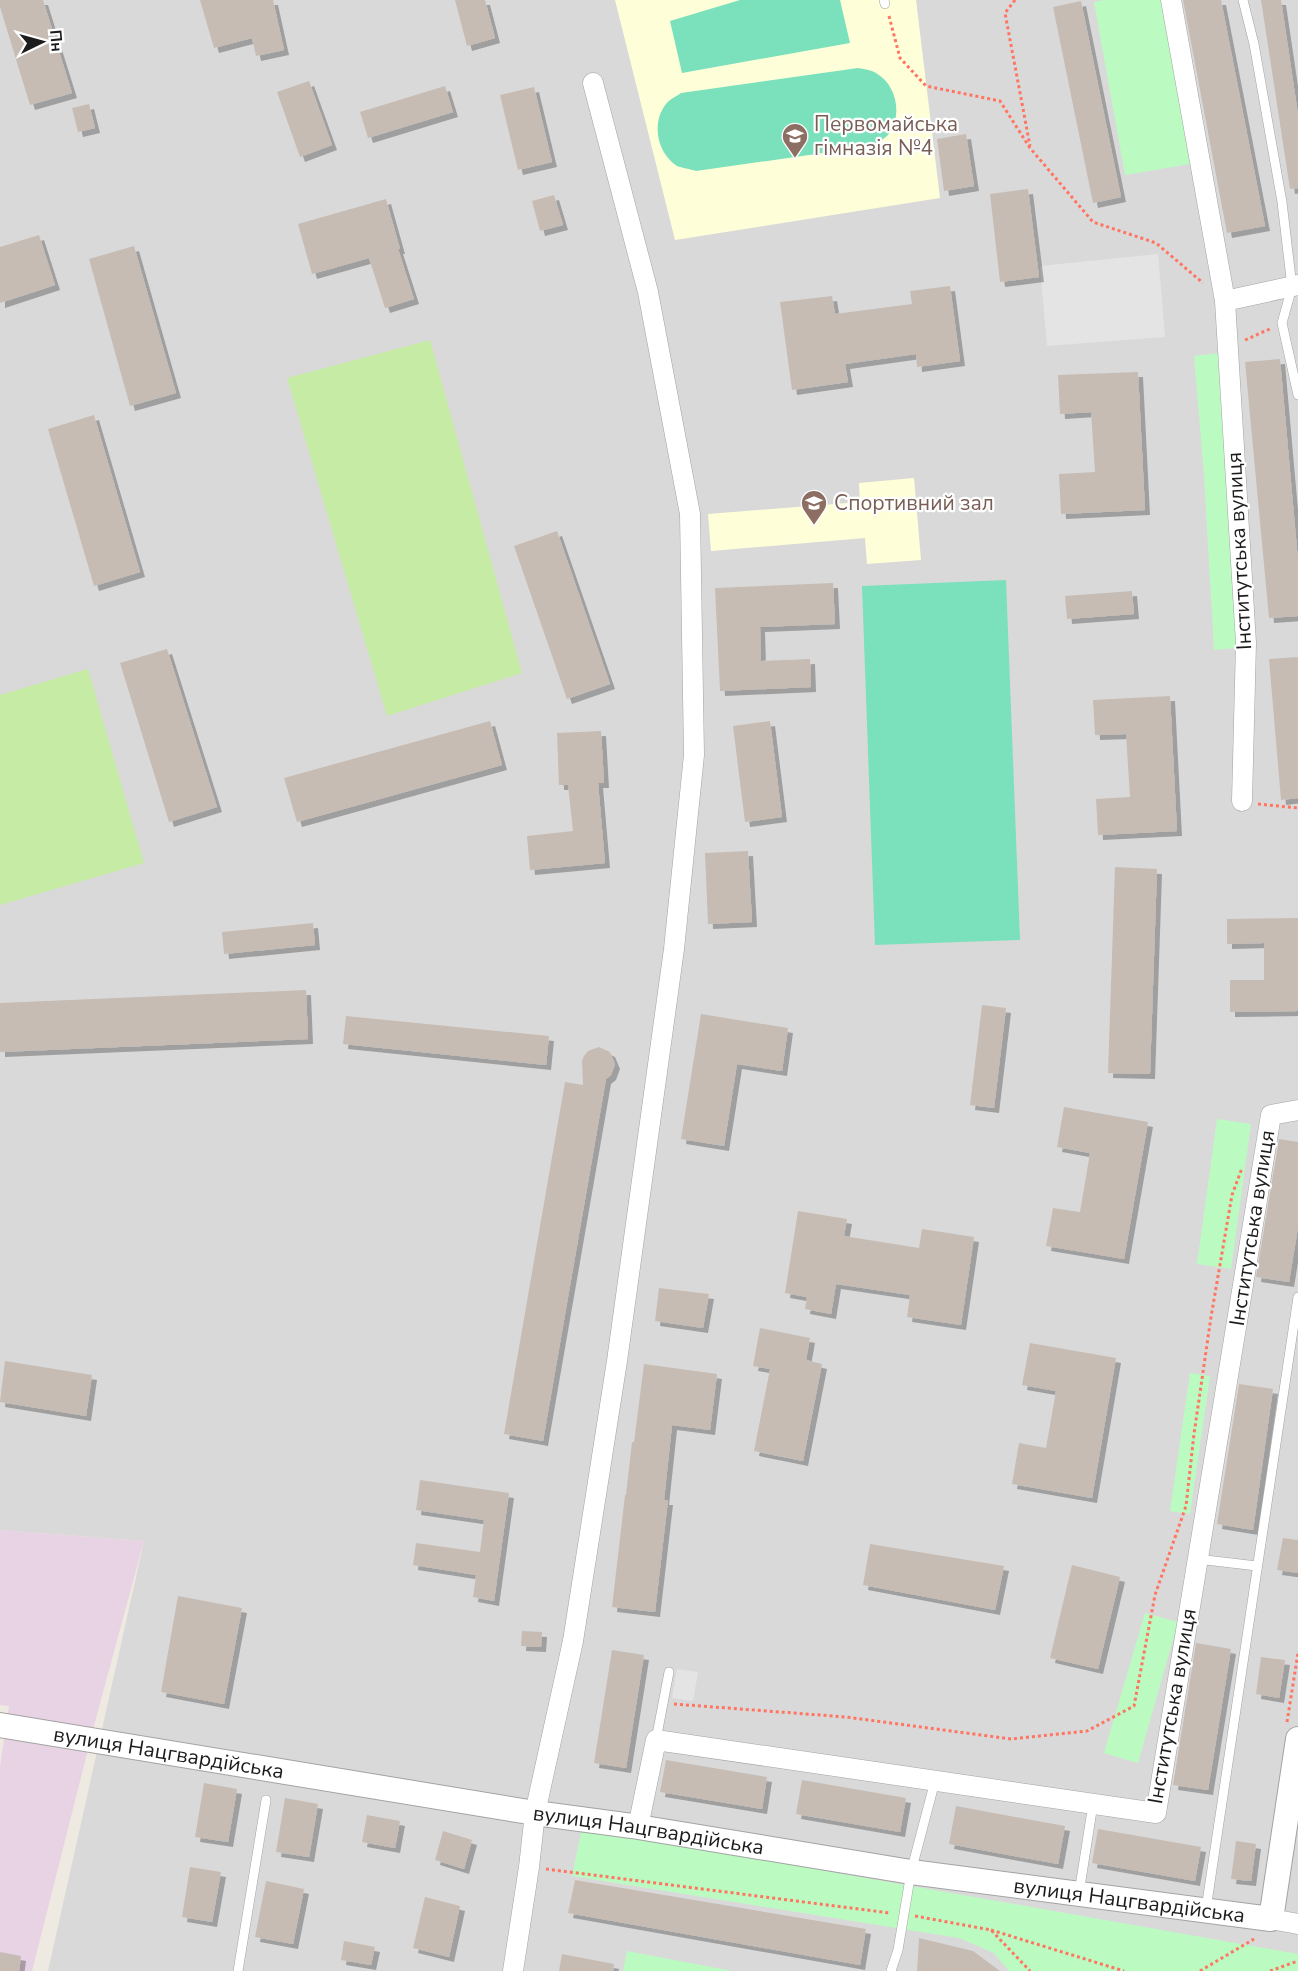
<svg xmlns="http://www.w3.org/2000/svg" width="1298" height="1971" viewBox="0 0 1298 1971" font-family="'Nunito Sans',sans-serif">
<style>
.residential{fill:#dad9d9}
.industrial{fill:#e7d3e3}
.education{fill:#feffd9}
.grass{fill:#c6eba4}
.park{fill:#bbfbc2}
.pitch{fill:#7be1bc}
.parking{fill:#e4e4e4}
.building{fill:#c6bcb4;filter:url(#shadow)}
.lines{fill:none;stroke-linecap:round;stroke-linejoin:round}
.service-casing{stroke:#a3a3a3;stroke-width:10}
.minor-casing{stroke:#a3a3a3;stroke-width:21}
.tertiary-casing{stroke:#a3a3a3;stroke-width:26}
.path{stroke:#ff7561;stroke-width:3;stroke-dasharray:3 3;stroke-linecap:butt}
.service{stroke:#fff;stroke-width:9}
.minor{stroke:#fff;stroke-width:20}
.tertiary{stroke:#fff;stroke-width:24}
.labels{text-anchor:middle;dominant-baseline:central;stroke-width:4.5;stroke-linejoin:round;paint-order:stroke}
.education-label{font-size:21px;fill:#785e54;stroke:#fff;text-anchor:start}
.street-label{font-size:21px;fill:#1c1c1c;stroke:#fff}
</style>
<defs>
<filter id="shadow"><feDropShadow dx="5" dy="5" stdDeviation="0" flood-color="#0004"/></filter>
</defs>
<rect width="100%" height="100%" fill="#eeeae1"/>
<polygon class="residential" points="0,0 1298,0 1298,1971 48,1971 144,1541 0,1530"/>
<polygon class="industrial" points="0,1530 144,1541 96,1718 32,1971 0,1971 0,1767 9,1706 0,1705"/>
<g class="education">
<polygon points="615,0 916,0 940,198 675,240"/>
<polygon points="914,478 921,560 867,564 865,538 711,551 708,514 860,502 859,483"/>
</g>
<g class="grass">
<polygon points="430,340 522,673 387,716 287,378"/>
<polygon points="88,669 144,863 0,905 0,695"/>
</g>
<g class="park">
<polygon points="1104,0 1162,0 1190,164 1125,175 1094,2"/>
<polygon points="1220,353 1234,568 1236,648 1214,650 1204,475 1194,356"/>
<polygon points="1217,1119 1251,1124 1231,1269 1197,1264"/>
<polygon points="1190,1373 1210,1376 1190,1514 1170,1511"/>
<polygon points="1145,1613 1178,1622 1138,1763 1104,1753"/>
<polygon points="582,1828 1298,1954 1298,1971 1009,1971 994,1953 959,1938 572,1876"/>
<polygon points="627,1951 732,1971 623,1971"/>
</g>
<g class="pitch">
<polygon points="740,0 840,0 850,43 682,73 670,21"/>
<path d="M858,68C864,69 871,70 876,73C897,85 903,116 888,135C884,139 877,143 872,146L696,171C690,169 682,168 677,166C657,153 651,123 666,104C670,99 677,96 681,93Z"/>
<polygon points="1006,580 1020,940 875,945 862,586"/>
</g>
<g class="parking">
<polygon points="1158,254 1165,337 1047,346 1040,266"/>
<polygon points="677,1669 698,1672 693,1701 672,1698"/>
</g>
<g class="building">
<polygon points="0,0 43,0 72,93 30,105 0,7"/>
<polygon points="200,0 273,0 284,50 256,56 252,38 214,48"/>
<polygon points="455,0 485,0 495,38 467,46"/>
<polygon points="1183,0 1221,0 1265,226 1227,233"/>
<polygon points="1261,0 1281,0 1298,115 1298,188 1290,189"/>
<polygon points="1081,1 1121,197 1093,203 1053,7"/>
<polygon points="309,81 332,145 300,157 277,92"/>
<polygon points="445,86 453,112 368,138 360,112"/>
<polygon points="534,87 552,162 518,170 500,95"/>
<polygon points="89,104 95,128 78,132 72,108"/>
<polygon points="966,134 974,186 944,191 937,139"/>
<polygon points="1028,189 1039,277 1000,282 990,194"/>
<polygon points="554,195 563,225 540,231 532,201"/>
<polygon points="386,199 400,249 398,249 414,299 385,308 369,258 312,274 298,224"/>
<polygon points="39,235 55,285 0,303 0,247"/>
<polygon points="134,246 176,393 130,406 89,259"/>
<polygon points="950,286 960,361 917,367 916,354 845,364 848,382 792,390 780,302 832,296 835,314 912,304 910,291"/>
<polygon points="1280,359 1298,561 1298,616 1269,618 1245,362"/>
<polygon points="1138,372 1145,510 1061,514 1059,474 1095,472 1091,412 1060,414 1058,375"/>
<polygon points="94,415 140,572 94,586 48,429"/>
<polygon points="557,531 610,684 567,699 514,546"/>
<polygon points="833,583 835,624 760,627 761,661 810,659 811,687 720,691 715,588"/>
<polygon points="1132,591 1134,614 1067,619 1065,596"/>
<polygon points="167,649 217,807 169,822 120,663"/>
<polygon points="1298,657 1298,798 1281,800 1269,659"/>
<polygon points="1170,696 1177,831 1098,835 1096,799 1130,797 1126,734 1095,735 1093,700"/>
<polygon points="490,721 502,765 297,822 284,778"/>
<polygon points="770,721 782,817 745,822 733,726"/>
<polygon points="601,731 604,783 598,783 605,863 530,870 527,836 573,831 568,785 559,785 557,733"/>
<polygon points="748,851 752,922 708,924 705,853"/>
<polygon points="1115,867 1157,869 1150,1074 1108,1073"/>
<polygon points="1298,918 1298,1011 1230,1012 1230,980 1264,980 1264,943 1227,944 1227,919"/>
<polygon points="313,923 315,945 224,954 222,932"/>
<polygon points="306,990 308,1039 0,1052 0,1003"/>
<polygon points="982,1005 1006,1008 994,1108 970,1105"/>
<polygon points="701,1014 788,1028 782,1071 737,1064 724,1146 681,1139"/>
<polygon points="346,1016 549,1036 546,1065 343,1044"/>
<polygon points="599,1047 610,1052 615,1064 611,1075 606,1079 543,1441 504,1434 565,1082 583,1085 582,1061 584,1056 588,1051"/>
<polygon points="1064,1107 1148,1122 1124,1259 1046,1246 1053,1208 1080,1212 1090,1153 1057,1147"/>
<polygon points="1279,1139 1298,1142 1298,1227 1289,1282 1256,1277"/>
<polygon points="798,1211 847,1219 844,1236 919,1248 922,1229 974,1237 961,1325 907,1317 910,1295 836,1284 831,1314 805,1309 807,1297 785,1293"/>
<polygon points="659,1288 709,1294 703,1328 655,1321"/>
<polygon points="760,1328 810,1338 806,1360 822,1364 803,1461 754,1451 770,1369 753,1366"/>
<polygon points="1030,1343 1116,1358 1092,1498 1012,1484 1019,1443 1046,1448 1056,1391 1022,1385"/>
<polygon points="5,1361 92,1375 86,1416 0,1402"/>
<polygon points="644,1364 717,1374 710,1430 672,1425 664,1500 668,1500 655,1612 612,1607 625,1495 626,1495 632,1442 634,1442"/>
<polygon points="1239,1384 1273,1389 1253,1530 1217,1524"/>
<polygon points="420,1480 509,1493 494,1601 473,1597 476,1575 413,1565 416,1543 480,1552 484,1520 416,1510"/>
<polygon points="1283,1538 1298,1540 1298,1573 1277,1570"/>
<polygon points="870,1544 1004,1566 995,1610 863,1585"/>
<polygon points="1072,1565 1120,1577 1098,1669 1050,1658"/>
<polygon points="178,1596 242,1608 224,1704 161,1692"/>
<polygon points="522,1631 542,1632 541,1647 521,1646"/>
<polygon points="1196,1643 1231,1649 1208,1790 1173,1785"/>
<polygon points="612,1650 644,1655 626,1768 594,1763"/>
<polygon points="1261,1657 1285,1660 1279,1698 1256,1694"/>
<polygon points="666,1760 767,1777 762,1809 660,1792"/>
<polygon points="802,1780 906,1798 900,1832 796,1814"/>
<polygon points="204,1783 237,1789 228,1842 195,1837"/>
<polygon points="285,1798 318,1804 309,1857 276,1852"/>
<polygon points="956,1806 1065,1826 1058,1864 949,1844"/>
<polygon points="367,1815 400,1821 395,1848 362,1842"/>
<polygon points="1098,1829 1201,1847 1195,1881 1092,1863"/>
<polygon points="443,1831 472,1840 464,1869 435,1860"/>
<polygon points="1236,1841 1256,1844 1251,1881 1231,1879"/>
<polygon points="190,1867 221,1872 212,1922 182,1917"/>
<polygon points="575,1880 866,1929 860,1965 568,1913"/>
<polygon points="266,1881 304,1889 293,1944 255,1937"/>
<polygon points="425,1897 460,1906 449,1957 413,1948"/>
<polygon points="919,1938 973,1951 1000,1971 917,1971"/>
<polygon points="344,1941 375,1947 371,1965 341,1960"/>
<polygon points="0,1952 21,1956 19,1971 0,1971"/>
<polygon points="562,1954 614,1964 613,1971 559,1971"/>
</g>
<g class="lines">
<g class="service-casing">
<g id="service">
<polyline points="884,0 885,4"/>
<polyline points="1243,0 1254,44 1282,202 1292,287 1282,323 1298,395"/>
<polyline points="1197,1559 1257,1566"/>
<polyline points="656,1740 669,1672"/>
<polyline points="1079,1893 1093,1804"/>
<polyline points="1206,1909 1298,1297"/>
<polyline points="238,1971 266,1800"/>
<polyline points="891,1971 898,1950 911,1872 935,1781"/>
</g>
</g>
<g class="minor-casing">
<g id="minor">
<polyline points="1171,0 1225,301 1246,643 1242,801"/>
<polyline points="1225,301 1298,285"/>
<polyline points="638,1827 656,1740 1156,1813 1271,1115 1298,1110"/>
<polyline points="1271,1919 1298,1924"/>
<polyline points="513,1971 529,1867 535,1813 573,1641 617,1361 674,949 694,755 690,514 648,292 593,83"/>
</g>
</g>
<g class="tertiary-casing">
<g id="tertiary">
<path id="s1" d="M0,1725L535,1813L632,1826L911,1872L1271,1919L1298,1739"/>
</g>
</g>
<g class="path">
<polyline points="1015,0 1005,13 1030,146"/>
<polyline points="889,16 900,58 926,86 1000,101 1030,148 1093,222 1156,243 1203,283"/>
<polyline points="1245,340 1272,328"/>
<polyline points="1258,804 1298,808"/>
<polyline points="674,1704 846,1717 1011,1739 1087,1731 1134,1706 1155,1595 1186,1506 1194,1434 1211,1317 1232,1195 1242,1168"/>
<polyline points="1287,1722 1298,1653"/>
<polyline points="546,1869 890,1913"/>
<polyline points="915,1916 991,1930 1030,1971"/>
<polyline points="991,1930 1124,1971"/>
<polyline points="1200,1971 1254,1939"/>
<polyline points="1270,1971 1298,1961"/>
</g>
<use href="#service" class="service"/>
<use href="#minor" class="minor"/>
<use href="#tertiary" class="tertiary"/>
</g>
<defs>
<g id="school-pin" transform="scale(1.35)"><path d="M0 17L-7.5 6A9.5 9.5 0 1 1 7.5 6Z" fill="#8d6e63" stroke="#fff"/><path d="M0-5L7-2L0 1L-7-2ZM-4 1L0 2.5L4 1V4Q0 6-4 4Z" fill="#fff"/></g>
<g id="university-pin" transform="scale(1.35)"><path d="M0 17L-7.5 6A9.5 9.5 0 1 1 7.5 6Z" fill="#8d6e63" stroke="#fff"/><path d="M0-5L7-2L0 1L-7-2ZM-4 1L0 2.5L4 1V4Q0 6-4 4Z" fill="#fff"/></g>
</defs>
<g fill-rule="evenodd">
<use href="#school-pin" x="795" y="136"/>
<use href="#university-pin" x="814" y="503"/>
</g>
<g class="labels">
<g class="education-label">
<text x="814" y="124">Первомайська<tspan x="814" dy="24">гімназія №4</tspan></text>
<text x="834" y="503">Спортивний зал</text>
</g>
<g class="street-label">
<text transform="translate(1239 551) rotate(-93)">Інститутська вулиця</text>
<text transform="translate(1252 1228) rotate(-81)">Інститутська вулиця</text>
<text transform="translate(1172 1706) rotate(-80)">Інститутська вулиця</text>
<text stroke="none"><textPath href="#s1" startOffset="171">вулиця Нацгвардійська</textPath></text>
<text stroke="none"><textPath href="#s1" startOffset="657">вулиця Нацгвардійська</textPath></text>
<text stroke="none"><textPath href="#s1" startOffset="1143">вулиця Нацгвардійська</textPath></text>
</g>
</g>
<g transform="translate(42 42) rotate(85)" stroke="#ffffff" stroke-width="4.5" paint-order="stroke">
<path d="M0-4.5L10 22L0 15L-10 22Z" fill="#1c1c1c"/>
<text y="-9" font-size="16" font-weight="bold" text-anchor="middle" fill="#1c1c1c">Пн</text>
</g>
</svg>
